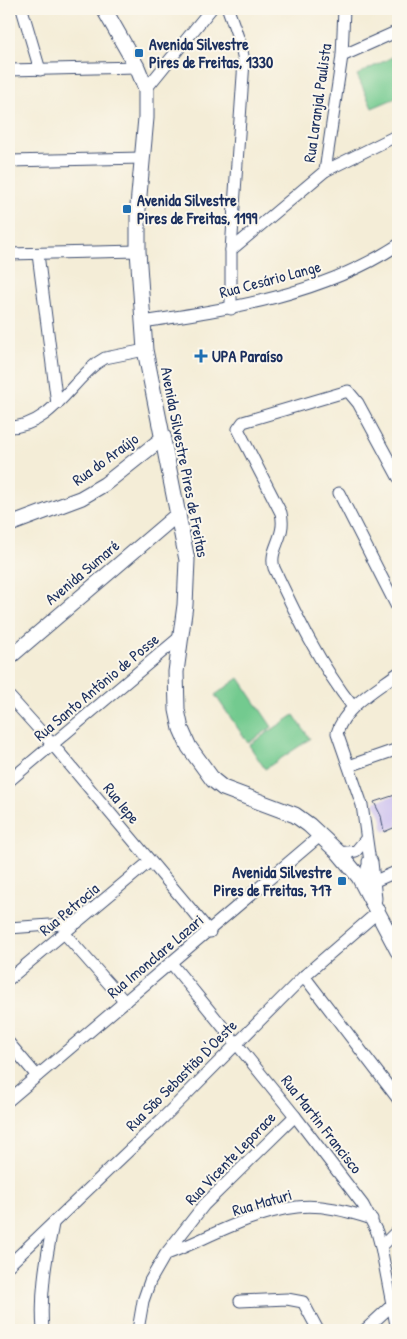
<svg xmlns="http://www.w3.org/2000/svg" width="407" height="1339" viewBox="0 0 407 1339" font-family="'Patrick Hand',sans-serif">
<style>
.green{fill:#73ca8f;stroke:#477c76}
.building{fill:#c2b5f1}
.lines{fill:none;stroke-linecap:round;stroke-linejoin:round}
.minor-casing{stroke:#3c4c70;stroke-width:13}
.tertiary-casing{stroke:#3c4c70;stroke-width:16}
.secondary-casing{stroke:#3c4c70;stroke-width:17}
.minor{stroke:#fff;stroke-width:11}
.tertiary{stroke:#fff;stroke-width:14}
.secondary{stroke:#fff;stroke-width:15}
.poi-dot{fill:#1f6fb2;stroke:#fbf7ec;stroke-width:2}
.labels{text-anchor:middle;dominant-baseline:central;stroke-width:4;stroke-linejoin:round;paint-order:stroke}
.poi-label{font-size:16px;font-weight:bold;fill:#1b2f5e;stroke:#fbf7ec;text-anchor:start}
.street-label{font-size:16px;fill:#1b2f5e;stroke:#fbf7ec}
</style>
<rect width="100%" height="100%" fill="#fbf7ec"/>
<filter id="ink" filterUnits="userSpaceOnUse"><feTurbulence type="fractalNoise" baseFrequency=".02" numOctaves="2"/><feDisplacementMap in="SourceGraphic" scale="10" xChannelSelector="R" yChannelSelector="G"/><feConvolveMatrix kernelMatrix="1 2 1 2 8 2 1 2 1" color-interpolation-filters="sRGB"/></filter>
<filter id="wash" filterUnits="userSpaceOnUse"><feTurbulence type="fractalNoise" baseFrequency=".0096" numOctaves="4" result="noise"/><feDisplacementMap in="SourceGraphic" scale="20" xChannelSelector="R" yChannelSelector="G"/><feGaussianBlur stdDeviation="1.12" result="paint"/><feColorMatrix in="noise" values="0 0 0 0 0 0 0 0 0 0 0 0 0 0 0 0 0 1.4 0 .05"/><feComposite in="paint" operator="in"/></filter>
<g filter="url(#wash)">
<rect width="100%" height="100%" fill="#f4edd7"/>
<g class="green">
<polygon points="398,54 398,97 372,108 357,75"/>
<polygon points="239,678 272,727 248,743 215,695"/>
<polygon points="294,715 310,739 265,769 249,745"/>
</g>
<g id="blocks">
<polygon class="building" points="398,794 398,826 384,832 381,816 374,802"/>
</g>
</g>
<g filter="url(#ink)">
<use href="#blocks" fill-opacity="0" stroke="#3c4c70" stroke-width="1"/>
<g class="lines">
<g class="minor-casing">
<g id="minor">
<polyline points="22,9 40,70"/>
<polyline points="228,9 241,46 244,61 231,250 231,309"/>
<polyline points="342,56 398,31"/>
<polyline points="9,70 137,67"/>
<polyline points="146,89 211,9"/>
<polyline points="9,161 142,158"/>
<polyline points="325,171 342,56 344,9"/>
<polyline points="231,250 325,171 398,135"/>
<polyline points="9,254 138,251"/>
<polyline points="38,254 57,404"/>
<path d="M142,322C230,309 322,295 398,245"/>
<path d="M9,427C49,427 69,385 97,363L105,358L145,350"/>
<polyline points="339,493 398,609"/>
<polyline points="9,696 53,745 210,932"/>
<path d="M353,707C320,665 297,617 274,568C268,549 287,537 281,513L238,429L243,422L348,391L358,403L398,477"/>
<polyline points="349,766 398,749"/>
<polyline points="9,781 181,636"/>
<polyline points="339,853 356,851 365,840"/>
<path d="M367,868L370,862L362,805L337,733C345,706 377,689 398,673"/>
<polyline points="366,885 398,871"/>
<polyline points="9,928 77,923"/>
<polyline points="65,934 125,1002"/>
<polyline points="171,963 295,1116 363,1205 377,1232 381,1247 397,1330"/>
<polyline points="304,976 398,1099"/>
<polyline points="9,979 149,862"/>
<polyline points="9,1043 37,1076"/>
<polyline points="9,1100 321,835"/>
<polyline points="381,1247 398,1230"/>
<path d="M167,1254C208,1238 252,1212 297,1207C322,1204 347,1211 372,1219"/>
<polyline points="9,1265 163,1118 304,976 379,911"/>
<polyline points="240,1301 287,1299 303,1302 318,1330"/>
<path d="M43,1330C40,1294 46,1259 53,1224"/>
<polyline points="138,1330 143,1301 150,1281 165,1255 204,1205 295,1116"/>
<polyline points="365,1330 392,1305"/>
</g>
</g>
<g class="tertiary-casing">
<g id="tertiary">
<polyline points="9,525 81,498 105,484 164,437"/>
<polyline points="9,658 179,513"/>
</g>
</g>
<g class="secondary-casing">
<g id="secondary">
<polyline points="104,9 137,67 146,89 146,118 138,206 138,251 145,350 187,560 185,605 176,672 177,710 181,729 189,747 213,780 223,788 295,815 309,825 339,853 359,877 398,951"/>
<polyline points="370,862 374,899"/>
</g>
</g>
<use href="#minor" class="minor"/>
<use href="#tertiary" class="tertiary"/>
<use href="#secondary" class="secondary"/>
</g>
</g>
<g class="poi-dot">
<rect x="134" y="48" width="10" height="10" rx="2.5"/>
<rect x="122" y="204" width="10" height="10" rx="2.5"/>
<path d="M198.5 348.5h5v5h5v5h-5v5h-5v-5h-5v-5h5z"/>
<rect x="337" y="876" width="10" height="10" rx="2.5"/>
</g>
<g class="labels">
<g class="poi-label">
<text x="149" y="44">Avenida Silvestre<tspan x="149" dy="18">Pires de Freitas, 1330</tspan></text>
<text x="137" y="200">Avenida Silvestre<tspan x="137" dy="18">Pires de Freitas, 1199</tspan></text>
<text x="212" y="356">UPA Paraíso</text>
<text x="332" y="872" text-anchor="end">Avenida Silvestre<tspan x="332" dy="18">Pires de Freitas, 717</tspan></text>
</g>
<g class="street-label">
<text transform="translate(317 103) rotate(-82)">Rua Laranjal Paulista</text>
<text transform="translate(270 279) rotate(-15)">Rua Cesário Lange</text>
<text transform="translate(105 459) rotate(-36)">Rua do Araújo</text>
<text transform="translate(185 462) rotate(79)">Avenida Silvestre Pires de Freitas</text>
<text transform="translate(82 572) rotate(-40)">Avenida Sumaré</text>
<text transform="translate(96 687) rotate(-40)">Rua Santo Antônio de Posse</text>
<text transform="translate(122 803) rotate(51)">Rua Iepe</text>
<text transform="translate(69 909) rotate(-40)">Rua Petrocia</text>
<text transform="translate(155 956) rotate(-40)">Rua Imonclare Lazari</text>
<text transform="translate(181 1075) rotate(-45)">Rua São Sebastião D'Oeste</text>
<text transform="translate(322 1124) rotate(52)">Rua Martin Francisco</text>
<text transform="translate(230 1158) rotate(-46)">Rua Vicente Leporace</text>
<text transform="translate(262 1202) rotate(-16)">Rua Maturi</text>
</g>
</g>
<rect width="407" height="1339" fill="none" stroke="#fbf7ec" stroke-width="30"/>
</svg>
